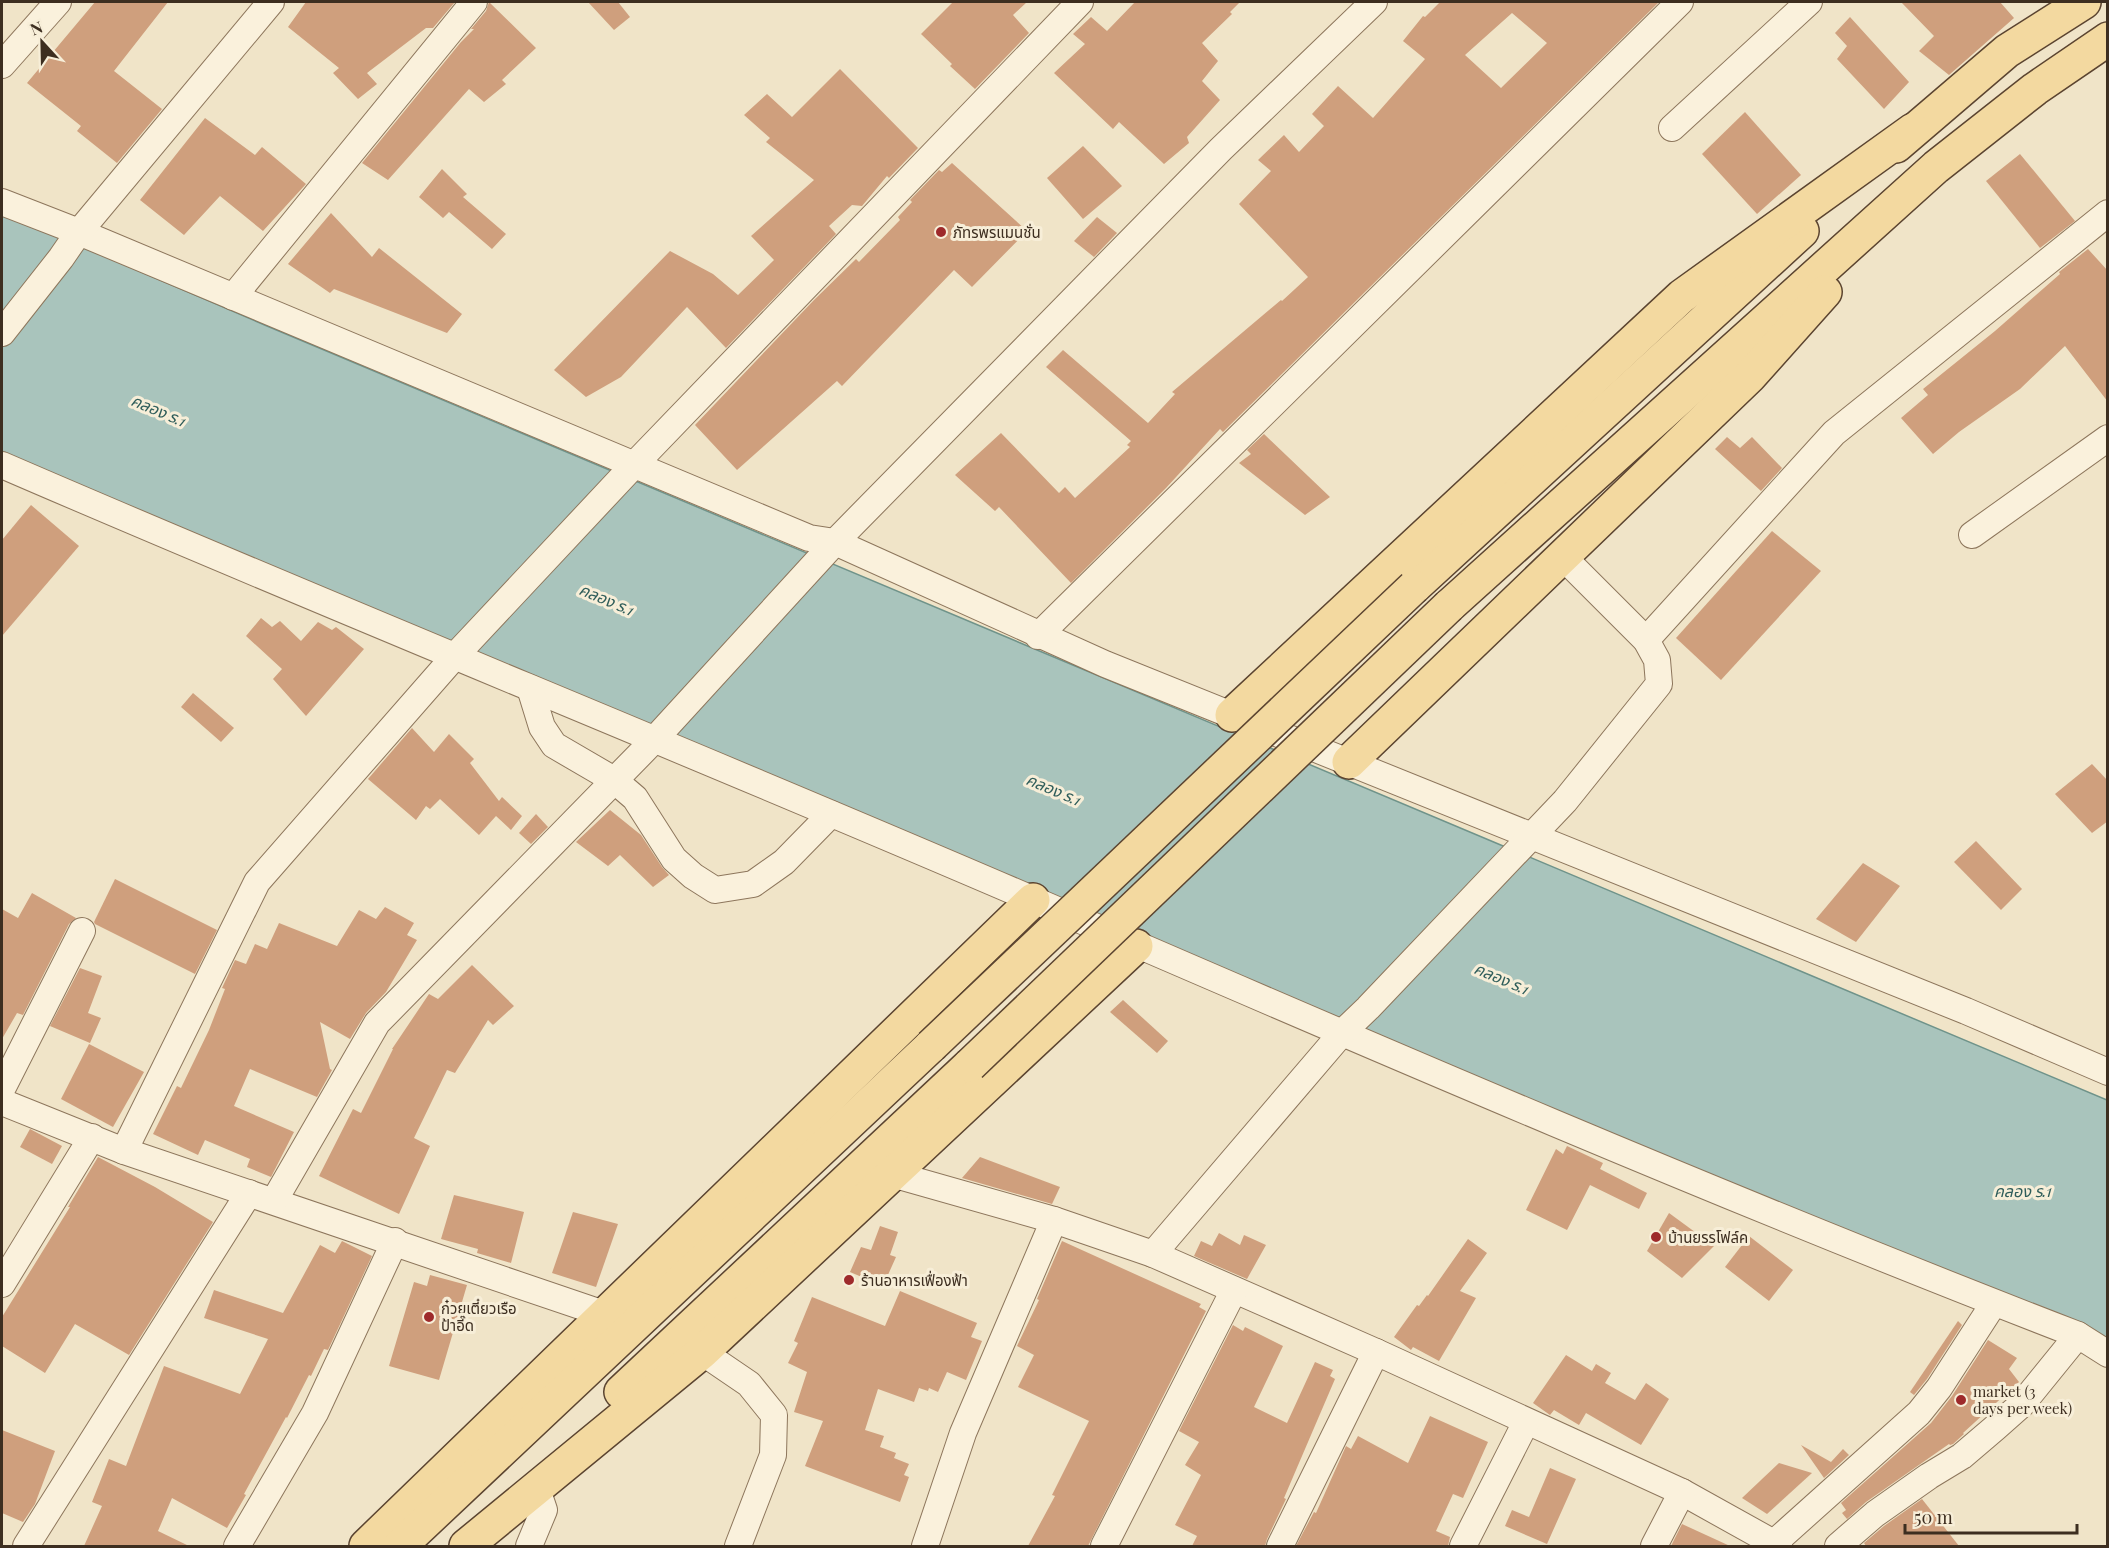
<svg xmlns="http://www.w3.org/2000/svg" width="2109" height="1548" viewBox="0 0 2109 1548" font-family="'Playfair Display','Noto Sans Thai',serif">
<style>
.water{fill:#a9c4bc;stroke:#6f938a;stroke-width:1.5}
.building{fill:#cf9f7d;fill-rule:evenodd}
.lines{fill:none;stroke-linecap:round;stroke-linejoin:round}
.minor-casing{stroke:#8d765c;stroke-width:28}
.major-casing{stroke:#5b4430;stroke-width:36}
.minor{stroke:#faf1dc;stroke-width:26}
.major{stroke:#f3d9a0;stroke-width:33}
.major-bridge-casing{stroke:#5b4430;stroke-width:36;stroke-linecap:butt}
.major-bridge{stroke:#f3d9a0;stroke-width:33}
.poi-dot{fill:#9e2a2b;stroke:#f7eed8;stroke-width:2}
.labels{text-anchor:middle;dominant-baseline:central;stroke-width:6;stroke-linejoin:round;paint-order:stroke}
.poi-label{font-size:15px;fill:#3d2e20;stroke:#f7eed8;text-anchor:start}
.water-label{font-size:16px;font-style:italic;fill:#2f5d5a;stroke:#f7eed8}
</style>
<rect width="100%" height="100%" fill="#f0e4c8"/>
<polygon class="water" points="2,212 267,326 2107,1100 2107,1352 2,458"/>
<g class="building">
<polygon points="95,2 168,2 114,71 162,109 117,163 77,131 81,126 27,83"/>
<polygon points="306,2 455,2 433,28 426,28 367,73 377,84 358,99 333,73 339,68 288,27"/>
<polygon points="489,2 536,48 502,80 506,84 484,102 469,89 388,180 362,163 461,42 474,29 471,29 486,11"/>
<polygon points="588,2 618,2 630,17 614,30"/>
<polygon points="953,2 1027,2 1013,15 1029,33 975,89 950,66 952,64 921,34"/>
<polygon points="1135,2 1240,2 1230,12 1232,14 1202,43 1218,61 1202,81 1220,100 1187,137 1189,143 1164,164 1119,122 1113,129 1054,73 1085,44 1073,34 1091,17 1107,31"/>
<path d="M1440,2H1659L1223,432L1220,429L1166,488L1071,583L999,507L995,511L955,475L1001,433L1059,493L1065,487L1075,498L1130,447L1127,445L1131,441L1046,367L1063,350L1148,423L1175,394L1172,392L1281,300L1282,301L1308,277L1239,204L1271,171L1258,160L1284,135L1299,152L1324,126L1312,114L1338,86L1373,118L1425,59L1403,41L1423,16L1425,17ZM1512,13L1547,43L1501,88L1465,55Z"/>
<polygon points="1901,2 2000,2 2014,18 1949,75 1919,51 1934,36"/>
<polygon points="1850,17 1909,82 1884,109 1837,59 1847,46 1835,33"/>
<polygon points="840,69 918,148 889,178 887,176 862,206 852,205 829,226 836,234 726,348 687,307 621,377 586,397 554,370 670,251 713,274 738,295 774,260 751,236 814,180 766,142 770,138 744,115 767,94 792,117"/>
<polygon points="1745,112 1801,175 1757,214 1702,154"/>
<polygon points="205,118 255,155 262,147 306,184 263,231 220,196 184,235 140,200"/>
<polygon points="1083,146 1122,186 1083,219 1047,178"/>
<polygon points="2020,154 2075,221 2040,248 1986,181"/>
<polygon points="952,163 1027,231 972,287 954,270 842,386 837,381 737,470 695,425 814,300 856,259 859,262 900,220 898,217 912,202 910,200 939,170 942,172"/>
<polygon points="442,169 467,194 463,197 506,234 492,249 449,212 443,218 419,197"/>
<polygon points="331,213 372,257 379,248 462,314 447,333 334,289 330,293 288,264"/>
<polygon points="1097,217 1117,233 1094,257 1074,241"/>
<polygon points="2088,249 2108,271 2108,402 2065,346 2020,389 1959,432 1933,454 1901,418 1928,395 1923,389 1995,331 2060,274 2059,272"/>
<polygon points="1264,434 1330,497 1305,515 1239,463 1251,454 1247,450"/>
<polygon points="1727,437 1740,448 1752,437 1782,468 1761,491 1715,449"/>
<polygon points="31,505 79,546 2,636 2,540"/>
<polygon points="1772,531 1821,571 1721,680 1676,638"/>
<polygon points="261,618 272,627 280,621 301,641 318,622 332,630 336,627 364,649 306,716 273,679 282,669 246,636"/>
<polygon points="193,693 234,728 221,742 181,707"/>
<polygon points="412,728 434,752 449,734 474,759 470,763 499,801 502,797 522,816 511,830 496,816 479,835 440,799 430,809 426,806 416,820 368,779"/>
<polygon points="2092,764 2108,781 2108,821 2092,833 2055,794"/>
<polygon points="610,810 641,835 662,867 669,875 653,887 620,855 608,866 576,842"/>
<polygon points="536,814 548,827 531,844 519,833"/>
<polygon points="1976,841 2022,889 2001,910 1954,862"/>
<polygon points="1863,863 1900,886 1856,942 1816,919"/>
<polygon points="115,879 217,930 195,974 95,924 94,922"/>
<polygon points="32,893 76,918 69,924 23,1015 17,1013 2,1039 2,909 18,918"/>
<polygon points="385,907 414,923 407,935 417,940 386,992 366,1013 350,1039 320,1022 330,1069 332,1070 317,1097 250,1069 234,1106 294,1132 271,1177 247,1167 250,1159 205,1140 198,1155 153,1134 177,1086 181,1088 209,1030 225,989 222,988 235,960 246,964 255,944 267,949 279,923 337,946 359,910 376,919"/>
<polygon points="472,965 514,1006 493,1025 488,1020 455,1073 447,1070 414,1138 430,1146 399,1214 319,1176 353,1109 361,1113 393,1049 392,1049 429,994 438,999"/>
<polygon points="80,968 102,976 88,1013 101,1018 90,1043 50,1026"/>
<polygon points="1123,1000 1168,1041 1157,1053 1110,1012"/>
<polygon points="89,1044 144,1072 113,1127 61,1099"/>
<polygon points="30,1129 62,1146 52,1164 20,1147"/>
<polygon points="1567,1146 1603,1163 1600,1169 1647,1193 1639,1209 1590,1185 1567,1230 1526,1210 1556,1149 1563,1154"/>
<polygon points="98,1157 155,1187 213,1222 129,1355 75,1324 45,1373 2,1346 2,1317 70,1207 68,1207"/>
<polygon points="980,1157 1060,1187 1052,1204 962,1178"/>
<polygon points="454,1195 524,1212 511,1263 477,1253 478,1249 441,1239"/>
<polygon points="573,1212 618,1224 596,1287 552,1273"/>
<polygon points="1669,1213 1714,1246 1682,1278 1647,1251"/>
<polygon points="880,1226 898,1232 890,1255 896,1257 883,1286 850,1272 861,1247 871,1250"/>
<polygon points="1219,1233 1240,1245 1244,1235 1266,1245 1247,1279 1194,1256 1201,1241 1212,1246"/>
<polygon points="1749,1236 1793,1270 1769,1301 1725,1267"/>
<polygon points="1468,1239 1487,1253 1460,1291 1476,1298 1439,1361 1413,1347 1411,1350 1394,1337 1417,1305 1419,1306 1427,1295 1428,1296"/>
<polygon points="342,1241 372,1256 328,1350 324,1349 311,1376 309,1375 287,1418 286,1417 244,1494 246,1495 227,1528 172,1498 158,1531 189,1546 84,1546 102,1506 92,1502 109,1459 126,1466 164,1366 240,1394 268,1339 204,1318 214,1290 283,1313 320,1245 335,1253"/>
<polygon points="1062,1241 1201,1304 1199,1307 1206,1311 1088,1546 1028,1546 1055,1496 1052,1495 1089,1421 1018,1387 1034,1355 1017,1346 1039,1300 1037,1299"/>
<polygon points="430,1275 467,1285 439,1380 389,1366 414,1282 427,1286"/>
<polygon points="900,1291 977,1323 971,1337 982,1341 966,1380 947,1372 938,1392 929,1388 928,1391 919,1388 914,1402 878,1389 865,1430 884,1436 880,1447 896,1453 894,1458 909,1464 904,1475 909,1477 900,1502 805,1466 823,1421 794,1412 807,1372 788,1363 798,1343 794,1341 812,1297 885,1326"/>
<polygon points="1958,1321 1962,1325 1927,1379 1914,1395 1910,1392"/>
<polygon points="1233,1325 1243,1331 1245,1327 1283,1346 1254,1407 1287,1423 1315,1362 1333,1370 1330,1376 1335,1379 1284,1498 1286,1499 1267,1539 1265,1546 1192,1546 1197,1536 1175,1525 1201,1475 1185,1465 1199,1442 1179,1431"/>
<polygon points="1988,1340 2017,1358 2009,1369 2019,1382 1963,1433 1964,1434 1953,1444 1950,1445 1949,1444 1866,1502 1847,1519 1842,1513 1846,1510 1841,1503 1931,1423 1952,1396"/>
<polygon points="1566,1355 1592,1371 1596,1364 1611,1373 1605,1383 1635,1400 1646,1383 1669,1399 1641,1445 1586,1413 1579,1425 1554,1410 1550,1415 1533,1403"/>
<polygon points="1430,1416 1488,1442 1463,1498 1453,1494 1436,1531 1450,1537 1448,1546 1296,1546 1314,1512 1316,1513 1346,1446 1351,1449 1358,1436 1408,1463"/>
<polygon points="2,1430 55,1451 35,1504 23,1522 2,1513"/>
<polygon points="1801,1445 1831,1462 1843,1449 1849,1455 1824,1478"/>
<polygon points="1779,1463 1812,1473 1767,1514 1742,1498"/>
<polygon points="1550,1468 1576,1479 1547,1544 1505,1526 1512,1510 1529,1517"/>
<polygon points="1922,1499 1959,1546 1866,1546 1864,1543 1884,1526"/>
<polygon points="1682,1524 1730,1546 1671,1546"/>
</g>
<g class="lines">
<g class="minor-casing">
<g id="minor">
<polyline points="2,65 58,2"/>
<polyline points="1672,128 1809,2"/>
<polyline points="2,202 79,232 809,538 835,542 1105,664 1966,1011 2108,1072"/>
<polyline points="233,297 474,2"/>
<polyline points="2,333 61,258 79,232 271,2"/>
<path d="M2,465C344,613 691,752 1034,900C1380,1050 1726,1199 2078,1335L2108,1354"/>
<polyline points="1972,535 2108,438"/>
<polyline points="1038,636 1680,2"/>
<polyline points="1646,640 1834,433 2108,213"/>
<polyline points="530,688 542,727 554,745 614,780 635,798 674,859 693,876 715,890 753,884 784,862 831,814"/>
<polyline points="2,1089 82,931"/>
<polyline points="2,1102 124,1151 604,1314"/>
<polyline points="124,1151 257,882 454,657 633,466 1080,2"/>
<polyline points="892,1174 1054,1220 1153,1254 1376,1352 1682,1492 1779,1546"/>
<polyline points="274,1201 377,1023 654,740 835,542 1221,149 1374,2"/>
<polyline points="1153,1254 1341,1034 1368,1008 1565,801 1659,684 1657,660 1646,640 1562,556"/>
<polyline points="2,1284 92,1137"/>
<polyline points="702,1352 749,1384 774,1415 773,1455 738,1546"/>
<polyline points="1774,1543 1919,1413 1939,1388 1994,1303"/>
<polyline points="26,1546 249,1193"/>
<polyline points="237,1546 315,1413 395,1241"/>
<polyline points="529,1546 544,1510 537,1489"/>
<polyline points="925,1546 963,1433 1054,1220"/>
<polyline points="1104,1546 1234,1290"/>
<polyline points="1280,1546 1376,1352"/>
<polyline points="1463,1546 1526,1422"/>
<polyline points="1654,1546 1682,1492"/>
<polyline points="1838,1546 1875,1514 1929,1476 1962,1456 1996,1427 2022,1404 2078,1335"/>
</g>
</g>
<g class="major-casing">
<g id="major">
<polyline points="1896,146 2007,51 2084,2"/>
<polyline points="1414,587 1802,231"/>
<polyline points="1449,606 1936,167 2035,89 2108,39"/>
<polyline points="1232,715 1682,296 1913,130"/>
<polyline points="1349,762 1750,376 1825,292"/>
<polyline points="621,1392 970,1065"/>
<polyline points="366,1546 1033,900"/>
<polyline points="400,1546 931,1046"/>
<polyline points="466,1546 702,1352 1136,946"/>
</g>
</g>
<use href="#minor" class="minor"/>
<use href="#major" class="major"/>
<g class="major-bridge-casing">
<g id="major-bridge">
<polyline points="931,1046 1414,587"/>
<polyline points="970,1065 1449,606"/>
</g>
</g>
<use href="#major-bridge" class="major-bridge"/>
</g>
<g class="poi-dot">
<circle cx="941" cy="232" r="6"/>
<circle cx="1656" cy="1237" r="6"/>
<circle cx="849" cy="1280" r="6"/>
<circle cx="429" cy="1317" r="6"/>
<circle cx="1961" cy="1400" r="6"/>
</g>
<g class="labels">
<g class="poi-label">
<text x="953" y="232">ภัทรพรแมนชั่น</text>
<text x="1668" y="1237">บ้านยรรโฟล์ค</text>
<text x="861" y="1280">ร้านอาหารเฟื่องฟ้า</text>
<text x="441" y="1308">ก๋วยเตี๋ยวเรือ<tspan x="441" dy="17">ป้าอี๊ด</tspan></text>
<text x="1973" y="1391">market (3<tspan x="1973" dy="17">days per week)</tspan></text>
</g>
<g class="water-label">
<text transform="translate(159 410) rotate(23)">คลอง ร.1</text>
<text transform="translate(607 599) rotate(23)">คลอง ร.1</text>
<text transform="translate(1054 789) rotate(23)">คลอง ร.1</text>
<text transform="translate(1502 978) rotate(23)">คลอง ร.1</text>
<text x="2023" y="1190">คลอง ร.1</text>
</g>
</g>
<rect width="2109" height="1548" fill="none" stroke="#3d2e20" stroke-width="6"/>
<g transform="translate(42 42) rotate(338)" stroke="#f7eed8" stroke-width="4.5" paint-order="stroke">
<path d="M0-4.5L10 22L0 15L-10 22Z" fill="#3d2e20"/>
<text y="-9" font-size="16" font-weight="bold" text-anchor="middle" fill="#3d2e20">N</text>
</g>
<path d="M1905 1524v9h172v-9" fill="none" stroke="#3d2e20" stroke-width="3"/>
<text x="1914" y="1524" font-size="18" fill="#3d2e20" stroke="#f7eed8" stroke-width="4.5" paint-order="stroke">50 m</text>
</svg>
